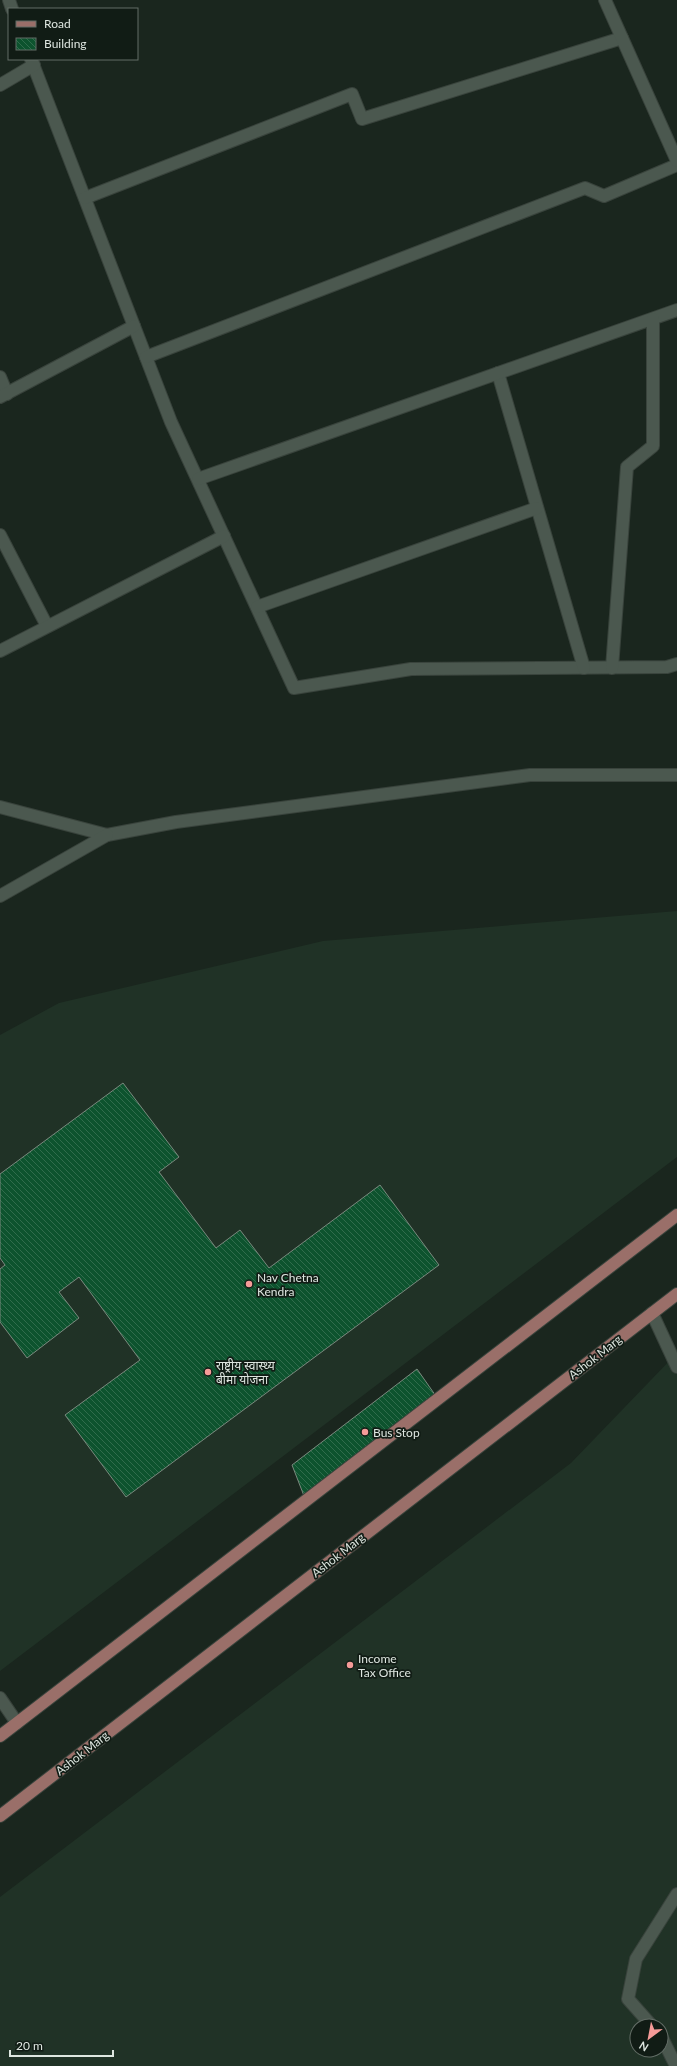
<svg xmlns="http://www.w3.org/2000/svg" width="677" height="2066" viewBox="0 0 677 2066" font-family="Lato,'Noto Sans Devanagari',sans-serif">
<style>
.built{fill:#203226;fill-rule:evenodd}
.building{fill:url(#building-back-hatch);stroke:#7a897e}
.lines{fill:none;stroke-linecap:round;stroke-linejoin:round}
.lane-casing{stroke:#39433c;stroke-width:14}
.street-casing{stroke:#39433c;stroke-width:14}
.primary-casing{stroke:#39433c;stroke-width:14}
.lane{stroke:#4b584f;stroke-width:12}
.street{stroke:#4b584f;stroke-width:12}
.primary{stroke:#9a6f69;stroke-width:12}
.poi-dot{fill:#f59b98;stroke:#111c15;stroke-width:1.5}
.labels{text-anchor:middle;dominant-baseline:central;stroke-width:3.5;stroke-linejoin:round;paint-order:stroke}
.poi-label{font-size:12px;fill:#dee6e0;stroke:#111c15;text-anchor:start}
.street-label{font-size:12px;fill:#dee6e0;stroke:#111c15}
</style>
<defs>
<pattern id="building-back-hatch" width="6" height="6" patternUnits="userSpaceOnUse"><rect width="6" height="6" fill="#0d532e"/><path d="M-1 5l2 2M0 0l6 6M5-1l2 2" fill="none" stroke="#306c4c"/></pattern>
</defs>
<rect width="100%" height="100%" fill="#1a261e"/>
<g class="built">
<polygon points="677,911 677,1157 0,1671 0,1035 59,1003 323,941"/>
<path d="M677,1353V2066H0V1897L571,1463ZM637,2026H661V2050H637Z"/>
</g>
<g class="building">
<polygon points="123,1083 179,1157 159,1172 216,1248 240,1230 269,1268 380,1185 439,1265 126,1497 65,1415 140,1360 79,1277 59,1292 79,1318 27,1358 0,1322 0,1269 5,1265 0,1258 0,1174"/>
<polygon points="417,1369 438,1399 306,1501 292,1465"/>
</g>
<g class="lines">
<g class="lane-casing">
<g id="lane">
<polyline points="9,0 12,9"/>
<polyline points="31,59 171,422 294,688 411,669 667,667 677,664"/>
<polyline points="0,85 34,65"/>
<polyline points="85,198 352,94 362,119 622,38"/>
<polyline points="146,357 585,188 604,196 677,165"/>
<polyline points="498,373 584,668"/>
<polyline points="0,377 7,394"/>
<polyline points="0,397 134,326"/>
<polyline points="198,479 677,310"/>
<polyline points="0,535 47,626"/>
<polyline points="257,607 537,508"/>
<polyline points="0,651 224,536"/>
<polyline points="612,668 627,467 653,446 653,319"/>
</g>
</g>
<g class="street-casing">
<g id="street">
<polyline points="605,0 677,161"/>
<polyline points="0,807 107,835 176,822 530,775 677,775"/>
<polyline points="0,896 107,835"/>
<polyline points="652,1313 677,1367"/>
<polyline points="0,1698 17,1723"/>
<polyline points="652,2026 628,1999 636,1959 677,1894"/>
<polyline points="661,2036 676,2066"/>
</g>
</g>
<g class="primary-casing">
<g id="primary">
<polyline points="0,1736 677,1215"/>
<polyline points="0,1816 677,1294"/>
</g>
</g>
<use href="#lane" class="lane"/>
<use href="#street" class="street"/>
<use href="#primary" class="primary"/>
</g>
<g class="poi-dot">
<circle cx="249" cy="1284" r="4"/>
<circle cx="208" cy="1372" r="4"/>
<circle cx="365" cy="1432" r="4"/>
<circle cx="350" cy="1665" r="4"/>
</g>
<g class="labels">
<g class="poi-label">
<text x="257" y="1277">Nav Chetna<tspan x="257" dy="14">Kendra</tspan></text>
<text x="216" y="1365">राष्ट्रीय स्वास्थ्य<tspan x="216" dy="14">बीमा योजना</tspan></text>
<text x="373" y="1432">Bus Stop</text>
<text x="358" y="1658">Income<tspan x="358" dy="14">Tax Office</tspan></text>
</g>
<g class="street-label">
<text transform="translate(595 1357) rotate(-38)">Ashok Marg</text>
<text transform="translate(338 1555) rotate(-38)">Ashok Marg</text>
<text transform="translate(82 1753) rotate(-38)">Ashok Marg</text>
</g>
</g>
<rect x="8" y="8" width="130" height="52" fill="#111c15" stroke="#636d66"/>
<rect x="16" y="21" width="20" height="6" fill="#9a6f69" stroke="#636d66"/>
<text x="44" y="28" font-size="12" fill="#dee6e0">Road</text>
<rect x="16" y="38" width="20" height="12" fill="url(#building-back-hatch)" stroke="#636d66"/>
<text x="44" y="48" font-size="12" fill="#dee6e0">Building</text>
<g transform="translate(649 2038) rotate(212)"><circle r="19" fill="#111c15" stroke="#636d66"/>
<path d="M0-3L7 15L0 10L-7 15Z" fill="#f59b98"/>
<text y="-6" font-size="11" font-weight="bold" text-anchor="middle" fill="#dee6e0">N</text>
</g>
<path d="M10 2050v6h103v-6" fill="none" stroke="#dee6e0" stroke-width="2"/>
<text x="16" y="2050" font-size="12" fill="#dee6e0" stroke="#111c15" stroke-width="3" paint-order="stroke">20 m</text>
</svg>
